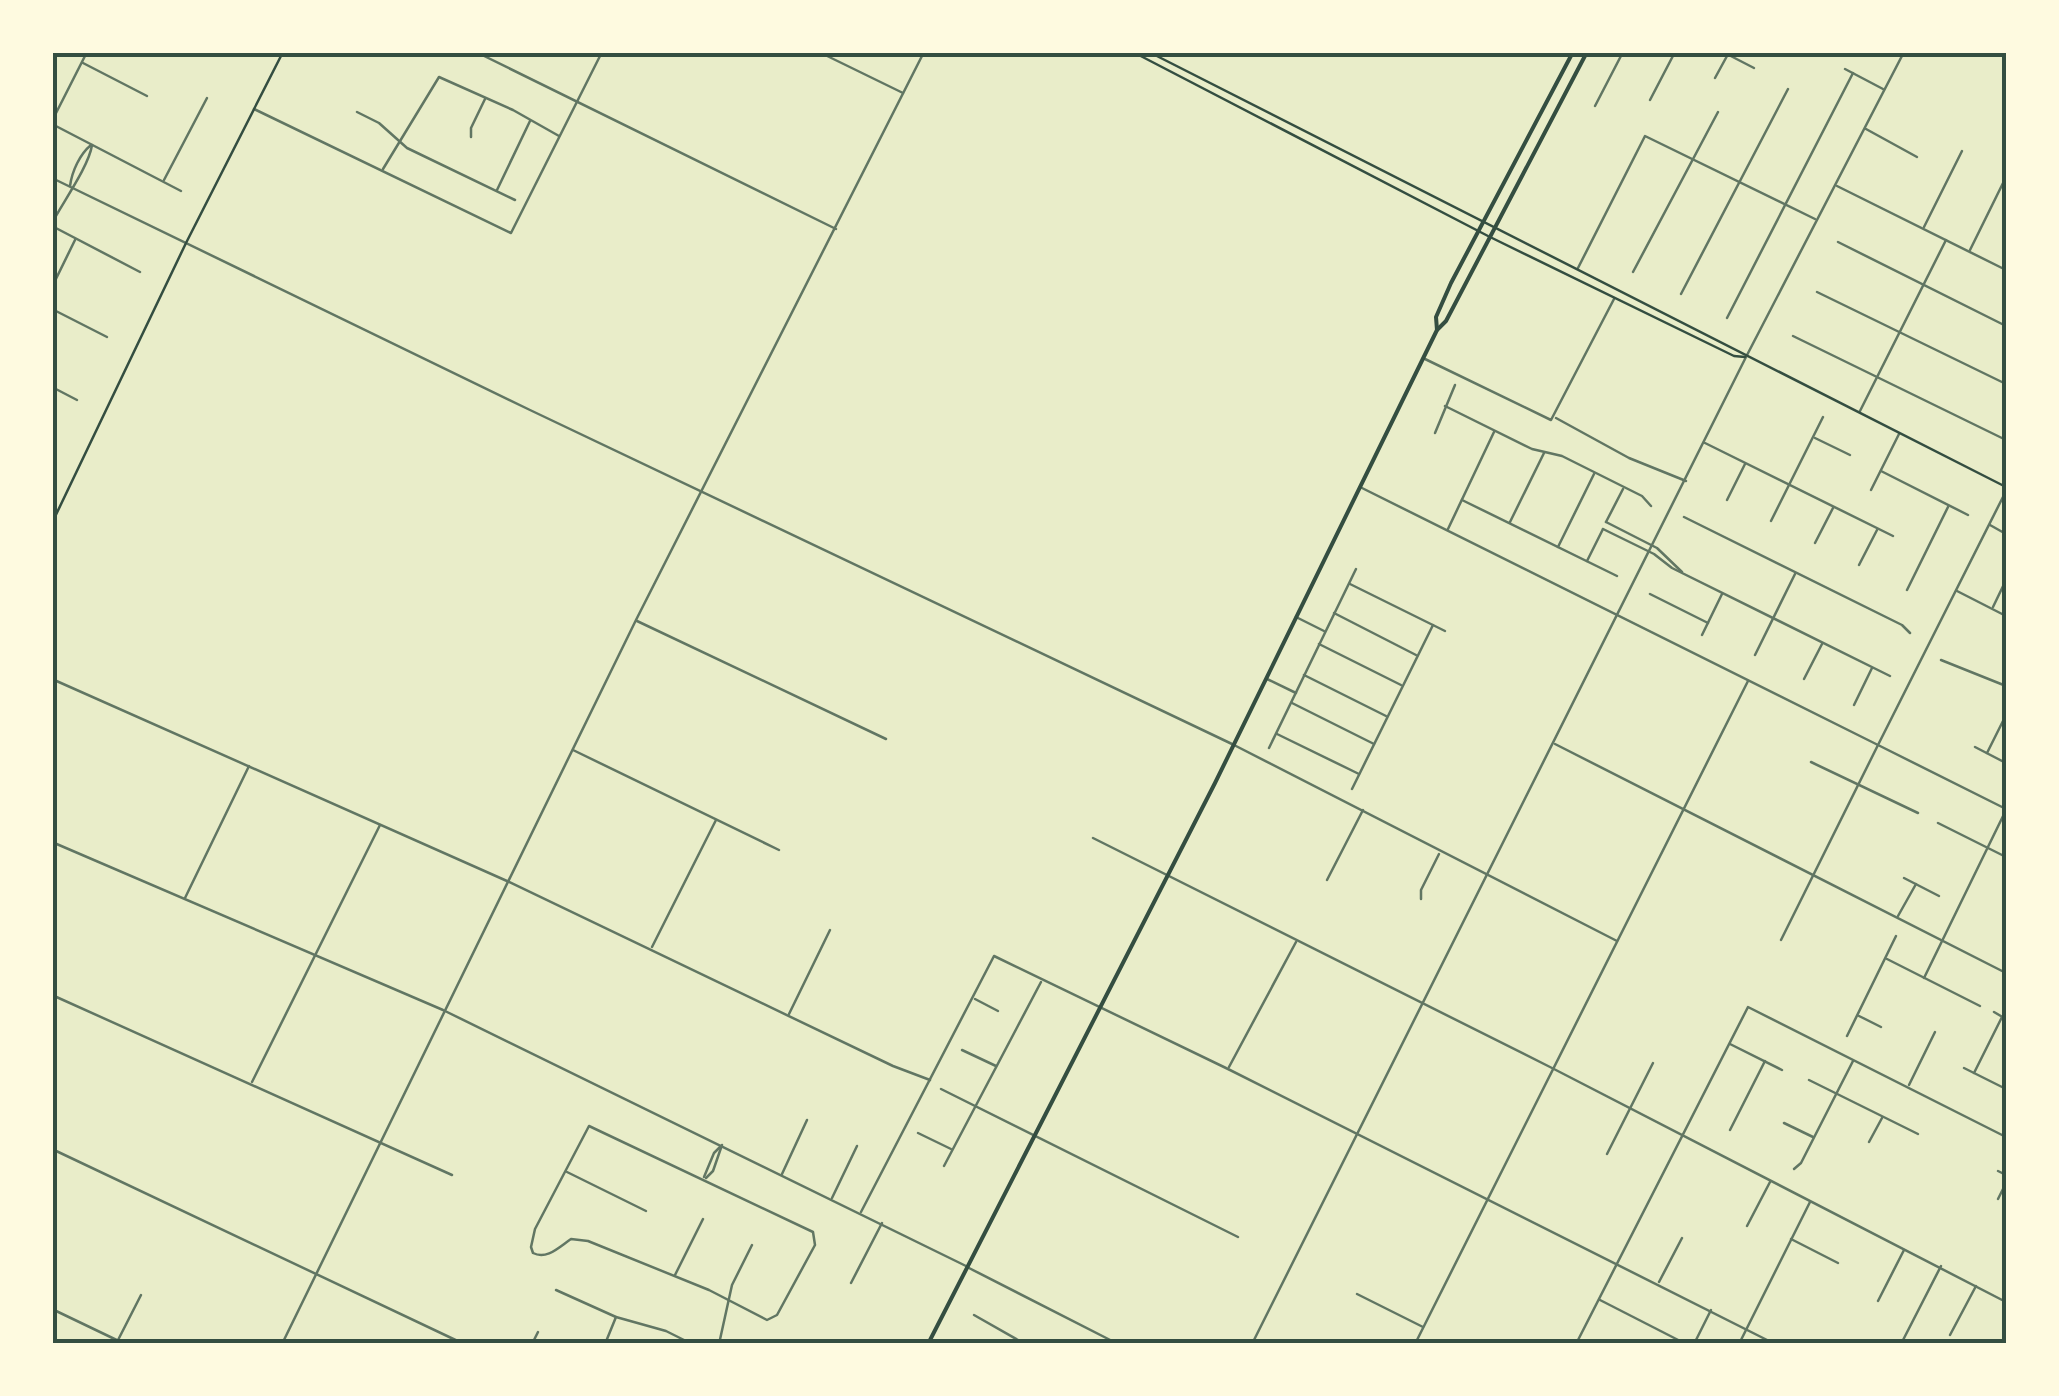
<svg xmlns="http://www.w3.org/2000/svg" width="2059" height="1396" viewBox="0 0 2059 1396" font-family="'Work Sans',sans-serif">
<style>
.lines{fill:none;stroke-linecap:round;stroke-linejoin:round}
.minor{stroke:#617663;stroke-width:2.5}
.tertiary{stroke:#617663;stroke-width:2.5}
.secondary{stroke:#344e41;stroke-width:2.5}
.primary{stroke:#344e41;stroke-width:4}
.neatline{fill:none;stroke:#344e41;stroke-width:4}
</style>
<rect width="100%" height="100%" fill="#e9edc9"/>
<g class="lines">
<g class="minor">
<polyline points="476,52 836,229"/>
<polyline points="819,52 903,93"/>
<polyline points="1723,52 1754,68"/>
<polyline points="83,63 147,96"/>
<polyline points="1845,69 1883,89"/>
<polyline points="1715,78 1727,56"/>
<polyline points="1650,100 1675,52"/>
<polyline points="1595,106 1623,52"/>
<polyline points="254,109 511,233 602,52"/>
<polyline points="357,112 379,123 407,148 515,200"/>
<polyline points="52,121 87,52"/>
<polyline points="52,124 181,191"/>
<polyline points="1866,129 1917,157"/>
<polyline points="471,137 471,128 485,99"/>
<polyline points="383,169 439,77 513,110 559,136"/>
<polyline points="164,180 207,98"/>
<path d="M70,186C72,171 80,154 91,145"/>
<polyline points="1837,186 2006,270"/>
<polyline points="497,190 530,121"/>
<path d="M52,223C63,202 89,166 92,145"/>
<polyline points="52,226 140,272"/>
<polyline points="1924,227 1962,151"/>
<polyline points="1838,242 2006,326"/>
<polyline points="1970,250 2006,177"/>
<polyline points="1578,268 1645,136 1815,219"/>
<polyline points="1633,272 1718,112"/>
<polyline points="52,287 75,240"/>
<polyline points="1817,292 2006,384"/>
<polyline points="1681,294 1788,89"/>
<polyline points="52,309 107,337"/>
<polyline points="1727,318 1853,73"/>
<polyline points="1793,336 2006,440"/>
<polyline points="1425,359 1551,420 1614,299"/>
<polyline points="52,387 77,400"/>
<polyline points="1445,406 1532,449 1562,456 1642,496 1651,506"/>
<polyline points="1860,411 1946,240"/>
<polyline points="1556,418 1629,458 1686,481"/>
<polyline points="1435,433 1455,385"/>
<polyline points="1815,438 1850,455"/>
<polyline points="1705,443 1893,536"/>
<polyline points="1881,471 1968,515"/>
<polyline points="1360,487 1878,745 1781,940"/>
<polyline points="1871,490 1899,434"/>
<polyline points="1462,500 1617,576"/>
<polyline points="1727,500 1745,464"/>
<polyline points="1684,517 1902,625 1910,633"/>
<polyline points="1771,521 1823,417"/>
<polyline points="1510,522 1544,453"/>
<polyline points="1606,522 1657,548 1682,572"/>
<polyline points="1606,522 1623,489"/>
<polyline points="1990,525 2006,534"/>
<polyline points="1448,529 1494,432"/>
<polyline points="1603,529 1654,554 1672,568 1890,676"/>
<polyline points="1815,543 1833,508"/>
<polyline points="1558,547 1594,474"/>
<polyline points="1587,561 1603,529"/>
<polyline points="1859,565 1877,530"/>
<polyline points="1350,584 1445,631"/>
<polyline points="1907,590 1948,507"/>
<polyline points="1957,591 2006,616"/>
<polyline points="1650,594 1708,623"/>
<polyline points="1993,607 2006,580"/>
<polyline points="1334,613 1416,655"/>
<polyline points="1296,617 1324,631"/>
<polyline points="637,621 886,739"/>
<polyline points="1702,635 1722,594"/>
<polyline points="1319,644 1401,685"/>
<polyline points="1755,655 1795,574"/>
<polyline points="1941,660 2006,686"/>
<polyline points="1304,675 1386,716"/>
<polyline points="52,679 507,881 893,1066 930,1080"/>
<polyline points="1267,679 1296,693"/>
<polyline points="1804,679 1822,644"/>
<polyline points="1292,703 1374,744"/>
<polyline points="1854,705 1872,668"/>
<polyline points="1277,734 1359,774"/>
<polyline points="1555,744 2006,973"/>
<polyline points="1234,745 1617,941"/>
<polyline points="1975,747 2006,763"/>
<polyline points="1269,748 1356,569"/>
<polyline points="573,750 779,850"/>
<polyline points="1987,753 2006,715"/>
<polyline points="1811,762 1918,813"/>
<polyline points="1352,789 1433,625"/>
<polyline points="1938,823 2006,857"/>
<polyline points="1093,838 1552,1068 2006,1302"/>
<polyline points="1904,878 1939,896"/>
<polyline points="1327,880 1363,810"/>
<polyline points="185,898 249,766"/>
<polyline points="1421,899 1421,890 1439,854"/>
<polyline points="1898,916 1916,884"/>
<polyline points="652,947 716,820"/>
<polyline points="1887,959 1980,1006"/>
<polyline points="1924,978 2006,810"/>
<polyline points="52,995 452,1175"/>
<polyline points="975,999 998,1011"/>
<polyline points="1994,1012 2006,1019"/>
<polyline points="789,1014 830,930"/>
<polyline points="1859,1016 1881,1027"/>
<polyline points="1847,1036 1896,936"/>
<polyline points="1730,1044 1782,1070"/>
<polyline points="962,1050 996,1066"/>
<polyline points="1229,1067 1296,942"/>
<polyline points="1964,1068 2006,1089"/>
<polyline points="1974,1073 2002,1017"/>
<polyline points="1809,1080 1918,1134"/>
<polyline points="252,1082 380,825"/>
<polyline points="1909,1085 1935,1032"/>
<polyline points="941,1089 1238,1237"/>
<polyline points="1784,1123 1813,1137"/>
<path d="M589,1126L813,1232L815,1245L777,1315L767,1320L709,1290L588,1241L571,1239C559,1247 547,1260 533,1253L531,1247L535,1229Z"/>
<polyline points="1730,1130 1765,1061"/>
<polyline points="918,1133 951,1149"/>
<polyline points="1869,1142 1882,1118"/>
<polyline points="52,1149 464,1344"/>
<polyline points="1607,1154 1653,1063"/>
<polyline points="944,1166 1041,982"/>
<polyline points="1794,1169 1801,1163 1853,1061"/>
<polyline points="1998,1171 2006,1175"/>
<polyline points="567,1172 646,1211"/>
<polyline points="782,1174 807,1120"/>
<polyline points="704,1177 714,1153 721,1146"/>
<polyline points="706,1178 713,1171 722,1145"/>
<polyline points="832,1198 857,1146"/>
<polyline points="1998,1199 2006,1183"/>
<polyline points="861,1212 994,956 1228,1069 1775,1344"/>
<polyline points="1747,1226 1770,1182"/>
<polyline points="1791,1239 1838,1263"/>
<polyline points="969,1268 1118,1344"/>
<polyline points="675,1275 703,1219"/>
<polyline points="1659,1282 1682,1238"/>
<polyline points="851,1283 882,1223"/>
<polyline points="556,1290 616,1317 666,1331 692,1344"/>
<polyline points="1357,1294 1423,1327"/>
<polyline points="1600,1300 1686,1344"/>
<polyline points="1878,1301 1904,1250"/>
<polyline points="52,1309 125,1344"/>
<polyline points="974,1315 1025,1344"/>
<polyline points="1950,1335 1976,1286"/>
<polyline points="116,1344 141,1295"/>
<polyline points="532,1344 538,1332"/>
<polyline points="605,1344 616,1317"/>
<polyline points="719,1344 732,1285 752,1245"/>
<polyline points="1415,1344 1748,681"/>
<polyline points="1694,1344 1711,1310"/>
<polyline points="1739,1344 1810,1202"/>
<polyline points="1901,1344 1941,1266"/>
</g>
<g class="tertiary">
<polyline points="52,178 530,410 1232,744"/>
<polyline points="2006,491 1878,745 2006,809"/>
<polyline points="52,842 443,1010 966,1266"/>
<polyline points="282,1344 636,620 924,52"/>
<polyline points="1252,1344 1746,357 1904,52"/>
<polyline points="1576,1344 1748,1007 2006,1137"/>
</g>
<g class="secondary">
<polyline points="1133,52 1488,236 1734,356 1745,357"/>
<polyline points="1149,52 2006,487"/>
<polyline points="52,523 186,243 283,52"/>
</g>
<g class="primary">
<polyline points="1437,330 1436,317 1451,283 1573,52"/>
<polyline points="928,1344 1215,783 1437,330 1446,321 1587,52"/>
</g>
</g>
<rect width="2059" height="1396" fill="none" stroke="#fefae0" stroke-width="110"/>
<rect x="55" y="55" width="1949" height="1286" class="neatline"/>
</svg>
